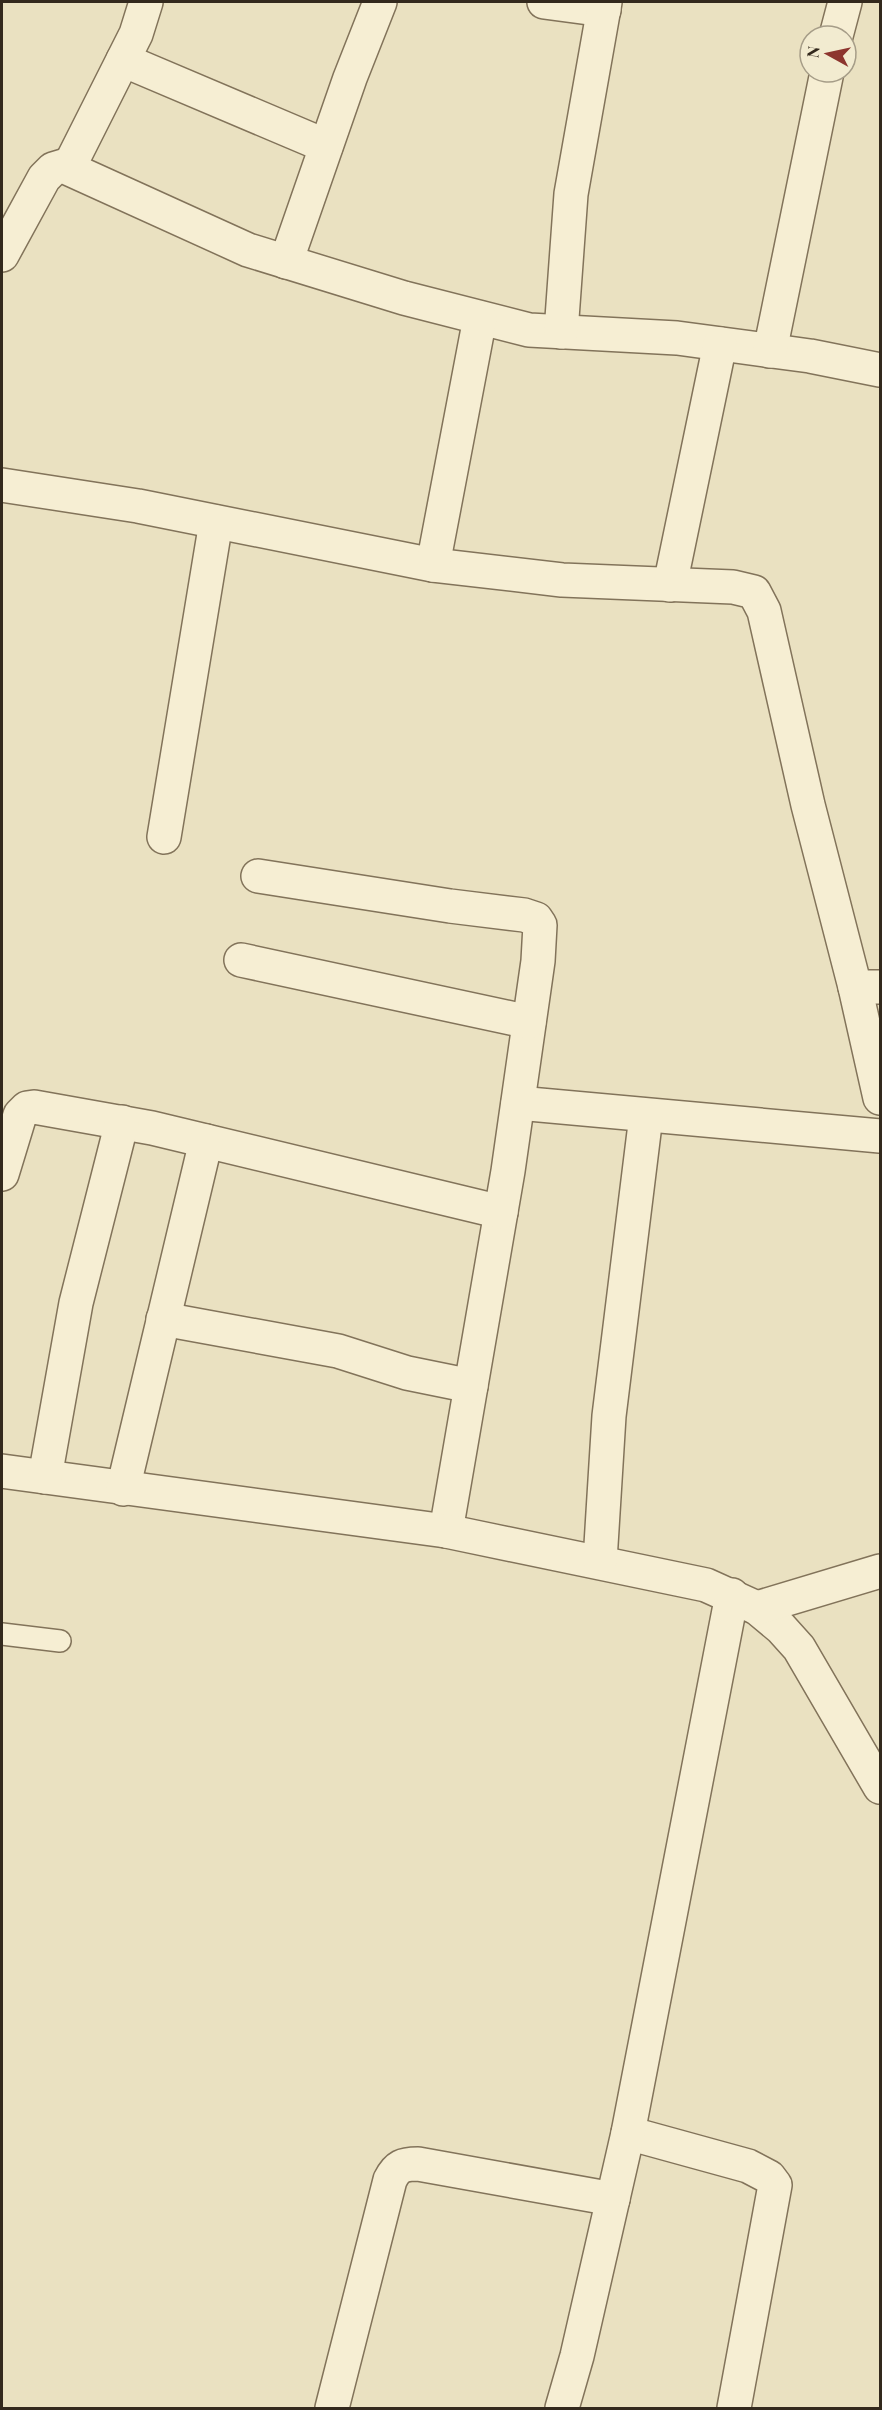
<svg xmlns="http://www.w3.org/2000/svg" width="882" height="2410" viewBox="0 0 882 2410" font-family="'Playfair Display',serif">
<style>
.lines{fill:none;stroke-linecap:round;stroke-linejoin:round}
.service-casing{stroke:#82735a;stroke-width:24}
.minor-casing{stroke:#82735a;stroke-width:36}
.service{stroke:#f6eed3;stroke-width:21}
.minor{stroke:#f6eed3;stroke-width:33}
</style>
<rect width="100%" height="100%" fill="#eae1c1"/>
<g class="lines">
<g class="service-casing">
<polyline id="service" points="2,1634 60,1641"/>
</g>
<g class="minor-casing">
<g id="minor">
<polyline points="544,2 604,10"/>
<polyline points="836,36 845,2"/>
<polyline points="123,60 326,146"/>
<polyline points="69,167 136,34 146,2"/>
<polyline points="2,255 44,178 53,169 63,166 248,250 404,298 529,330 677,338 810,356 880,370"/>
<polyline points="286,262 350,78 380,2"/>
<polyline points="561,332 571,194 605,2"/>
<polyline points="770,351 827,72"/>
<polyline points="2,485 138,506 433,565 562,580 733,587 754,592 764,611 808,805 855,987 880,987"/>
<polyline points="433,565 480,318"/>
<polyline points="670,585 720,344"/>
<polyline points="164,837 216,522"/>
<polyline points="258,876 450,906 524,915 536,919 540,925 538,961 508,1171 446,1531"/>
<polyline points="241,960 529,1022"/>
<polyline points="855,987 880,1098"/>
<polyline points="518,1103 880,1136"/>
<polyline points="2,1174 20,1115 27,1108 34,1107 152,1128 501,1212"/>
<polyline points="163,1319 338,1351 407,1373 471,1386"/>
<polyline points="2,1471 446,1531 706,1585 757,1608 781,1628 799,1648 880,1787"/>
<polyline points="45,1477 76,1303 122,1122"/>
<polyline points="123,1489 206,1141"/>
<polyline points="600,1561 609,1416 646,1116"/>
<polyline points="757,1608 880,1571"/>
<polyline points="628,2133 748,2166 769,2177 775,2185 734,2408"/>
<path d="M332,2408L390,2180C397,2166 403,2164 418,2164L613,2199"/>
<polyline points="562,2408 577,2356 628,2133 732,1595"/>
</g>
</g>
<use href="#service" class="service"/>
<use href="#minor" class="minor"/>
</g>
<rect width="882" height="2410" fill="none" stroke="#33291d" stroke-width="6"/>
<g transform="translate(828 54) rotate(278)"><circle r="28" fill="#f2ebd0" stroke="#a69d88" stroke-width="1.5"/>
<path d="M0-4.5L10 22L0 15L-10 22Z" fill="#8d352e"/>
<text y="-9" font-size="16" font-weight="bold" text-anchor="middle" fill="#33291d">N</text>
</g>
</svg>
